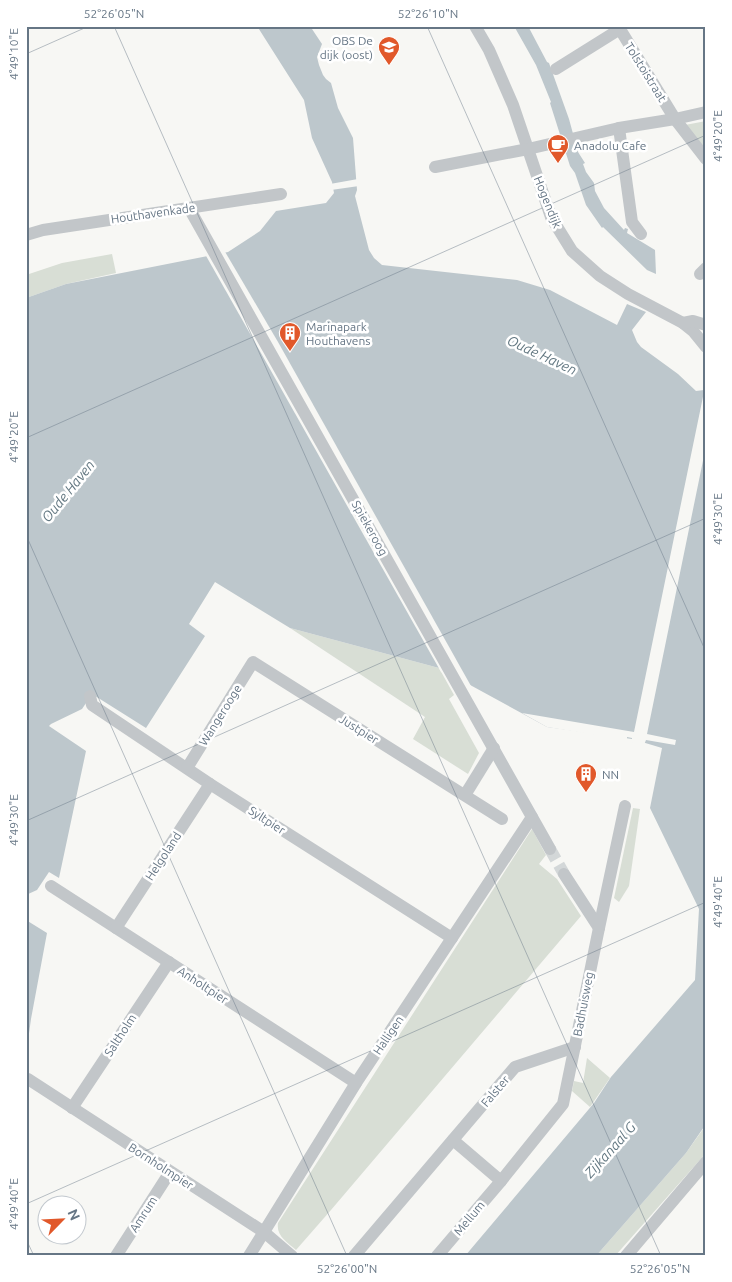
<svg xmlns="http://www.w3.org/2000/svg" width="732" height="1282" viewBox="0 0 732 1282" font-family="Ubuntu,sans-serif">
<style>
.green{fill:#d8ded5}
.water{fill:#bdc7cc}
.pier{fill:#f7f7f4}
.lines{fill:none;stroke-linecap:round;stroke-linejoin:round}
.minor-tunnel{stroke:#d3d7d8;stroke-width:12;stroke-dasharray:12 6;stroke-linecap:butt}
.minor{stroke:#c2c6c9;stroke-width:12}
.ticks{fill:none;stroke:#667685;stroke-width:1;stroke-opacity:0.45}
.labels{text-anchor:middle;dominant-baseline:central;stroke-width:5;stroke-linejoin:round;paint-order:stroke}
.poi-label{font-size:12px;fill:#667685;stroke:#fff;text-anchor:start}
.street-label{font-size:12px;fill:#667685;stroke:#fff}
.water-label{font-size:14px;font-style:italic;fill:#627781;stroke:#fff}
.neatline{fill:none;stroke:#667685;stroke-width:2}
.ticks-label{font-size:12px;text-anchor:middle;fill:#667685}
</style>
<rect width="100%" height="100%" fill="#f7f7f4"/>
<g class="green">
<polygon points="706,121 706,152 685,125"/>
<polygon points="112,254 116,273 66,284 26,298 26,275 62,263"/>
<polygon points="290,628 439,668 454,695 449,699 479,753 468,774 413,739 425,717"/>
<polygon points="633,808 640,809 629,886 619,902 614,898"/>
<path d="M532,829L546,855L539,864L557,879L581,916L331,1210L296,1250C287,1242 276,1236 278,1223Z"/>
<polygon points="587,1058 610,1078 590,1107 572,1091 574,1081 583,1083"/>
<polygon points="706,1125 706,1153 615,1256 596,1256 686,1153"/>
</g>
<g class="water">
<polygon points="257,26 310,26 322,44 317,57 319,65 323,75 326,79 331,83 338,108 353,138 357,190 355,196 369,250 374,258 382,265 517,280 550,290 617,325 627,304 646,312 632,330 637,342 641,347 678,374 696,391 704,390 706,391 706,1124 686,1153 596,1256 465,1256 594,1103 611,1077 695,980 699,909 650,808 662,748 632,739 547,727 439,668 290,628 215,582 189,624 205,636 146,728 92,694 82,709 51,724 49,726 86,751 59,878 49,872 37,890 26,895 26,298 66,284 228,252 260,231 276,211 326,203 334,193 332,182 312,138 304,100"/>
<polygon points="514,26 528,26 547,62 549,63 569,119 578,152 585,163 583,164 586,172 594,183 595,191 604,208 624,230 625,228 628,229 627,233 655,250 656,274 647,270 603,227 602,228 586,205 575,173 570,166 550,103 551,102 536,65"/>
<polygon points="26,920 47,933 31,1019 26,1055"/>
</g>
<g class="pier">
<polygon points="358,179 359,186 331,190 330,184"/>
<polygon points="224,250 278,342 471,686 469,687 441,672 205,254"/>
<polygon points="705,387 706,388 706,446 647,734 676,740 675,745 646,740 644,745 632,742 632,738 627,737 627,740 547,727 522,713 634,732"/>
</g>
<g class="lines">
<polyline class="minor-tunnel" points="550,849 564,874"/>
<g class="minor">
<polyline points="475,26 489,50 513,105 551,217 572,251 600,276 628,294 683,323 693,331 706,347"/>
<polyline points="618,26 675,119 706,159"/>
<polyline points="556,69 620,29"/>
<polyline points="619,128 632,222 641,234"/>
<polyline points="435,167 528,149 619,128 675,119 706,112"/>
<polyline points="189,208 550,849"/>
<polyline points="26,235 43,230 281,194"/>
<polyline points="700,274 706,268"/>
<polyline points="683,323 693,321 706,325"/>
<polyline points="90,696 92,705 210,784 452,938"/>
<polyline points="187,768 253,662 502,819"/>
<polyline points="465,795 494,748"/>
<polyline points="564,874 599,928"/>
<polyline points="51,886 356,1083"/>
<polyline points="116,928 210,784"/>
<polyline points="28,1079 264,1232 292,1256"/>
<polyline points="72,1108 169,962"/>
<polyline points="453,1140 501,1181"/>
<polyline points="116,1256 170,1172"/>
<polyline points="249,1256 356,1083 532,817"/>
<polyline points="354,1256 515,1067 575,1047"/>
<polyline points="437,1256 501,1181 563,1104 599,928 625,806"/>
<polyline points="626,1256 706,1162"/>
</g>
</g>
<path class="ticks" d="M114,26L661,1256M427,26L706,652M26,54L89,26M26,438L706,135M26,535L347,1256M26,821L706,518M26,1204L706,902M26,1239L34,1256"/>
<defs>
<g id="school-pin" transform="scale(1.125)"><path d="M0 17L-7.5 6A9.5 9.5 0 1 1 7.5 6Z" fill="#e1582a" stroke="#fff"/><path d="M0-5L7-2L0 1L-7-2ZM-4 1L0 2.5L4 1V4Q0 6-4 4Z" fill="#fff"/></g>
<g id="cafe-pin" transform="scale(1.125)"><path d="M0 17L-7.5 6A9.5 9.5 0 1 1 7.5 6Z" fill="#e1582a" stroke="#fff"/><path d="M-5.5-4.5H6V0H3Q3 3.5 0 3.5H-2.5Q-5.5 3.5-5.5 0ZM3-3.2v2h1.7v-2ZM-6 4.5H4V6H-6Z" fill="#fff"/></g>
<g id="building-pin" transform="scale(1.125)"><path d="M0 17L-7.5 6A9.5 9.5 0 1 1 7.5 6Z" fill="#e1582a" stroke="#fff"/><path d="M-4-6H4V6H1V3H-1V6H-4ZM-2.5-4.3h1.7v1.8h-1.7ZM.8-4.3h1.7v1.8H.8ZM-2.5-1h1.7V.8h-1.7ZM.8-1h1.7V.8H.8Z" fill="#fff"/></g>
</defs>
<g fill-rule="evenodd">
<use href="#school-pin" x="389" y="47"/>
<use href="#cafe-pin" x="558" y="145"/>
<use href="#building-pin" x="290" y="333"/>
<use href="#building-pin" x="586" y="774"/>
</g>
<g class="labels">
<g class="poi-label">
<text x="373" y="40" text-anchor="end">OBS De<tspan x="373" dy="14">dijk (oost)</tspan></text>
<text x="574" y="145">Anadolu Cafe</text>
<text x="306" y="326">Marinapark<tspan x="306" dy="14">Houthavens</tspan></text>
<text x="602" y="774">NN</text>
</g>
<g class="street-label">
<text transform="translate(646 72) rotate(58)">Tolstoistraat</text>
<text transform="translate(548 202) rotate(68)">Hogendijk</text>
<text transform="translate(153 213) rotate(-8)">Houthavenkade</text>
<text transform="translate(370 528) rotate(61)">Spiekeroog</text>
<text transform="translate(220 715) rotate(-58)">Wangerooge</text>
<text transform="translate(359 729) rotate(32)">Justpier</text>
<text transform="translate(267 820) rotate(33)">Syltpier</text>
<text transform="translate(163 856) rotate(-57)">Helgoland</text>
<text transform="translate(203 985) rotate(33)">Anholtpier</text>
<text transform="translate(583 1004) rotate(-79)">Badhuisweg</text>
<text transform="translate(120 1035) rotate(-57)">Saltholm</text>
<text transform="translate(388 1035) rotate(-56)">Halligen</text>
<text transform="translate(495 1091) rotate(-50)">Falster</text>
<text transform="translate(161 1166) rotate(33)">Bornholmpier</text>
<text transform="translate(143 1214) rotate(-57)">Amrum</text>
<text transform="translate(469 1218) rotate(-50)">Mellum</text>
</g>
<g class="water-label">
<text transform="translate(542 355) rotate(25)">Oude Haven</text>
<text transform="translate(68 491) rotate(-51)">Oude Haven</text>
<text transform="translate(610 1150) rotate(-48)">Zijkanaal G</text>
</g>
</g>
<rect width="732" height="1282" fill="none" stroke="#ffffff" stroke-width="55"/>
<g transform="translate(62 1220) rotate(66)"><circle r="24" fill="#ffffff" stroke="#c2c8ce"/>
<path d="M0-4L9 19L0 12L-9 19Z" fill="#e1582a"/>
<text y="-8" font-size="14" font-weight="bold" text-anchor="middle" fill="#667685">N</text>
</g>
<rect x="28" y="28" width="676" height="1226" class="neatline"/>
<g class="ticks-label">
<text x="114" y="18">52°26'05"N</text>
<text x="428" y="18">52°26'10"N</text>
<text transform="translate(14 54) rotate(-90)" y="4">4°49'10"E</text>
<text transform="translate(718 136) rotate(-90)" y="4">4°49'20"E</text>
<text transform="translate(14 437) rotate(-90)" y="4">4°49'20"E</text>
<text transform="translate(718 519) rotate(-90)" y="4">4°49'30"E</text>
<text transform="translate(14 820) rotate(-90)" y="4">4°49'30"E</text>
<text transform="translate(718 902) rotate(-90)" y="4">4°49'40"E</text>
<text transform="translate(14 1204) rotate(-90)" y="4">4°49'40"E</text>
<text x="347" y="1273">52°26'00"N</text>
<text x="660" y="1273">52°26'05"N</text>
</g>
</svg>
